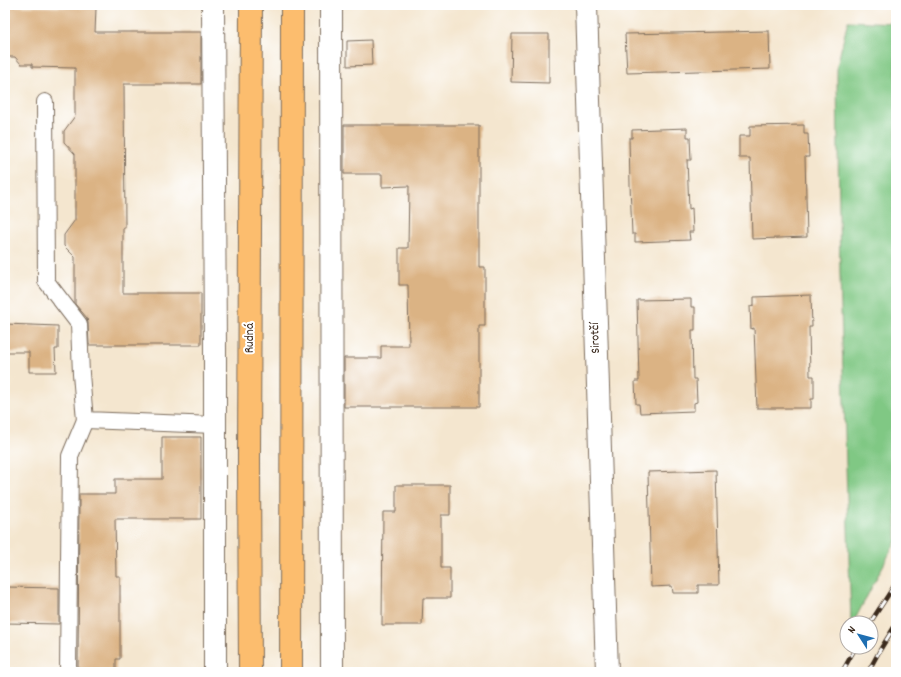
<svg xmlns="http://www.w3.org/2000/svg" width="901" height="677" viewBox="0 0 901 677" font-family="Dekko,sans-serif">
<style>
.green{fill:#80c884;stroke:#5e7951}
.building{fill:#dbb384}
.lines{fill:none;stroke-linecap:round;stroke-linejoin:round}
.lane-casing{stroke:#7c6c5c;stroke-width:18}
.street-casing{stroke:#7c6c5c;stroke-width:24}
.highway-casing{stroke:#7c6c5c;stroke-width:24}
.lane{stroke:#fff;stroke-width:16}
.street{stroke:#fff;stroke-width:22}
.highway{stroke:#fcbd6e;stroke-width:22}
.rail-casing{stroke:#3b2a1e;stroke-width:4.5}
.rail{stroke:#fff;stroke-width:3;stroke-dasharray:9;stroke-linecap:butt}
.labels{text-anchor:middle;dominant-baseline:central;stroke-width:4;stroke-linejoin:round;paint-order:stroke}
.street-label{font-size:13px;fill:#3b2a1e;stroke:#fff}
</style>
<rect width="100%" height="100%" fill="#fff"/>
<filter id="ink" filterUnits="userSpaceOnUse"><feTurbulence type="fractalNoise" baseFrequency=".025" numOctaves="2"/><feDisplacementMap in="SourceGraphic" scale="8" xChannelSelector="R" yChannelSelector="G"/><feConvolveMatrix kernelMatrix="1 2 1 2 8 2 1 2 1" color-interpolation-filters="sRGB"/></filter>
<filter id="wash" filterUnits="userSpaceOnUse"><feTurbulence type="fractalNoise" baseFrequency=".012" numOctaves="4" result="noise"/><feDisplacementMap in="SourceGraphic" scale="16" xChannelSelector="R" yChannelSelector="G"/><feGaussianBlur stdDeviation="0.9" result="paint"/><feColorMatrix in="noise" values="0 0 0 0 0 0 0 0 0 0 0 0 0 0 0 0 0 1.4 0 .05"/><feComposite in="paint" operator="in"/></filter>
<g filter="url(#wash)">
<rect width="100%" height="100%" fill="#f4e6cf"/>
<polygon class="green" points="848,21 896,23 896,541 853,623 851,623 840,277 837,82 837,66"/>
<g id="blocks">
<g class="building">
<polygon points="5,6 96,8 95,32 201,32 201,84 124,84 125,228 123,228 123,293 201,293 201,345 89,345 88,323 87,318 75,304 75,257 64,246 64,235 75,220 75,154 64,142 64,131 75,116 75,68 32,67 32,64 21,64 15,57 5,57"/>
<polygon points="769,31 770,69 627,73 625,34"/>
<polygon points="512,34 549,34 549,83 511,82"/>
<polygon points="371,40 372,65 347,66 347,41"/>
<polygon points="344,125 479,125 479,267 485,267 485,326 479,326 479,407 344,407 344,358 381,358 381,346 409,346 408,285 399,285 399,248 408,248 409,186 382,187 382,174 344,174"/>
<polygon points="804,125 804,134 808,134 809,157 805,157 807,237 752,239 750,158 739,158 739,136 750,136 750,126"/>
<polygon points="687,128 687,137 690,137 691,160 687,160 689,209 692,208 693,232 689,232 690,240 635,242 635,234 632,234 630,185 629,138 632,138 632,130"/>
<polygon points="811,295 812,327 809,327 810,376 814,376 814,399 811,399 811,408 757,408 754,328 751,329 750,306 754,305 754,297"/>
<polygon points="691,299 691,307 695,307 695,330 692,330 693,379 696,379 697,402 694,403 694,411 640,413 639,404 636,404 635,381 639,381 637,300"/>
<polygon points="5,324 58,326 58,349 55,349 56,372 29,372 29,352 5,352"/>
<polygon points="162,437 201,437 201,519 115,519 116,576 120,576 120,659 116,659 116,672 78,672 79,494 115,494 115,479 162,479"/>
<polygon points="716,470 719,585 698,585 698,593 673,593 672,586 651,587 648,472"/>
<polygon points="396,485 450,485 450,515 441,515 441,568 450,568 450,598 423,598 422,625 382,625 383,512 396,512"/>
<polygon points="5,587 59,588 59,624 5,623"/>
</g>
</g>
</g>
<g filter="url(#ink)">
<use href="#blocks" fill-opacity="0" stroke="#7c6c5c" stroke-width="1"/>
<g class="lines">
<g class="lane-casing">
<g id="lane">
<polyline points="45,102 46,281 79,324 81,374 85,420 215,425"/>
<polyline points="68,672 70,456 85,420"/>
</g>
</g>
<g class="street-casing">
<g id="street">
<polyline points="213,5 215,348 215,672"/>
<polyline points="331,5 332,672"/>
<polyline points="586,5 607,672"/>
</g>
</g>
<g class="highway-casing">
<g id="highway">
<polyline points="250,672 249,460 251,5"/>
<polyline points="291,672 292,5"/>
</g>
</g>
<use href="#lane" class="lane"/>
<use href="#street" class="street"/>
<use href="#highway" class="highway"/>
<g class="rail-casing">
<g id="rail">
<polyline points="870,623 896,583"/>
<polyline points="842,672 856,647"/>
<polyline points="868,672 880,650 896,624"/>
</g>
</g>
<use href="#rail" class="rail"/>
</g>
</g>
<g class="labels">
<g class="street-label">
<text transform="translate(250 338) rotate(-90)">Rudná</text>
<text transform="translate(596 338) rotate(-92)">Sirotčí</text>
</g>
</g>
<rect width="901" height="677" fill="none" stroke="#fff" stroke-width="20"/>
<g transform="translate(859 635) rotate(306)"><circle r="19" fill="#ffffff" stroke="#b1aaa5"/>
<path d="M0-3L7 15L0 10L-7 15Z" fill="#1f6fb2"/>
<text y="-6" font-size="11" font-weight="bold" text-anchor="middle" fill="#3b2a1e">N</text>
</g>
</svg>
